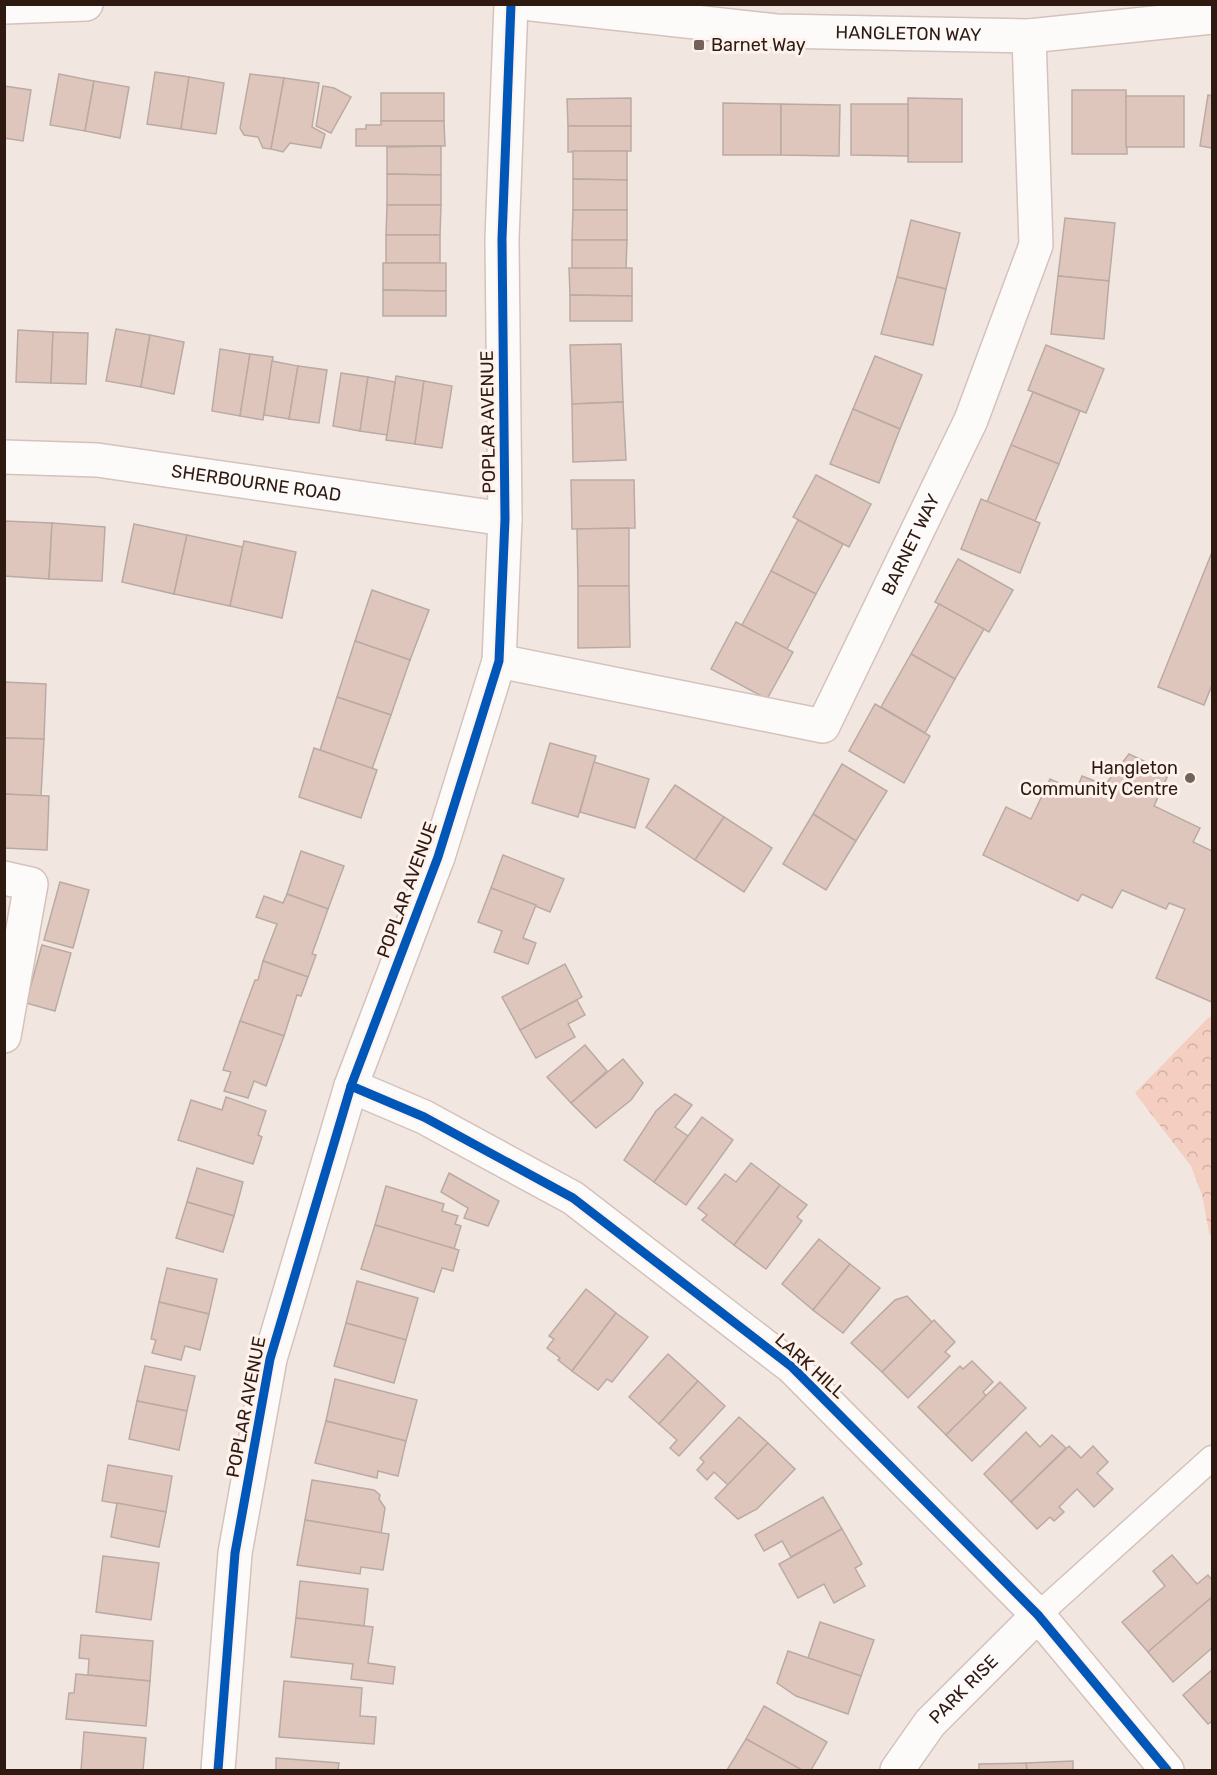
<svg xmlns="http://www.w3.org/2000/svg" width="1217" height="1775" viewBox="0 0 1217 1775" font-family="Rubik,sans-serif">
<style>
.park{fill:url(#park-crowns)}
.building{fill:#dfc6bc;stroke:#baaaa4;stroke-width:1.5}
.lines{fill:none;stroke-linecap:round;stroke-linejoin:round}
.service-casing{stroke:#d4c2bc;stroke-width:27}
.minor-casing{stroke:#d4c2bc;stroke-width:36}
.service{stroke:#fdfbfa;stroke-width:24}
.minor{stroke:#fdfbfa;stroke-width:33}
.cycleway-casing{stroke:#fef2ed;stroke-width:13}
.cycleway{stroke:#0057b8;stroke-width:9}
.poi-dot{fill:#73615a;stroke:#fef2ed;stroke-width:2}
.labels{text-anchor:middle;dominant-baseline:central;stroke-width:6;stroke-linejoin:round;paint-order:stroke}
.street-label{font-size:18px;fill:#2f1a12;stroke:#fef2ed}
.poi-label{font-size:18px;fill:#2f1a12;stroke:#fef2ed;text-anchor:start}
</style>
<defs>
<pattern id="park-crowns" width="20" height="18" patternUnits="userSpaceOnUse" patternTransform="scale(1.5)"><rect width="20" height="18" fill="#f3cec1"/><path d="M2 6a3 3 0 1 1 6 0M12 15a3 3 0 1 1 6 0" fill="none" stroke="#d1b0a5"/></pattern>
</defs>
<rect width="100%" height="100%" fill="#f2e6e1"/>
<polygon class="park" points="1209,1017 1212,1018 1212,1239 1209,1232 1202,1195 1191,1166 1135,1093"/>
<g class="building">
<polygon points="155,72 189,77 181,129 147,124"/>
<polygon points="59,74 94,81 85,131 50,125"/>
<polygon points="250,74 284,78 271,149 263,148 258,137 244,135 240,128"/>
<polygon points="189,77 224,83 216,134 181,129"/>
<polygon points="284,78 319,83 312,127 325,134 321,148 290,143 283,152 271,149"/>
<polygon points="94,81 129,87 120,138 85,131"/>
<polygon points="4,86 31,90 23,141 4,138"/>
<polygon points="323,86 334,88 351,97 331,133 316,126"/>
<polygon points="1072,90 1126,90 1127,154 1072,154"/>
<rect x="381" y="93" width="63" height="28"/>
<polygon points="1208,95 1212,96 1212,148 1200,146"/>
<rect x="1126" y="96" width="58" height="51"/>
<polygon points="631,98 631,126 568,126 567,99"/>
<polygon points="908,98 962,99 962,162 908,162"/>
<polygon points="723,103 781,104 781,155 723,155"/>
<polygon points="781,104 840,105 839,156 781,155"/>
<polygon points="851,104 908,104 908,156 851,155"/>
<polygon points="381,121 444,121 445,146 356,146 356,129 366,129 366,125 381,125"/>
<polygon points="568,126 631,126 631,151 568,152"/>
<polygon points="441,146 441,175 387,174 387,147"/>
<polygon points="573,151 627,151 627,180 573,179"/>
<polygon points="387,174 441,175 441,205 387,205"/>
<polygon points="573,179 627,180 627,210 573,210"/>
<polygon points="387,205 441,205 440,235 386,235"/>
<polygon points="573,210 627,210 627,240 572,240"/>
<polygon points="1065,218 1115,223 1109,281 1058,276"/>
<polygon points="911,220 960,233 946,289 897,277"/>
<rect x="386" y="235" width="54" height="28"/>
<polygon points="572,240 627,240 626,269 572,268"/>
<polygon points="383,263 446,263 446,291 383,290"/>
<polygon points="569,268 632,268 632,296 570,295"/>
<polygon points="1058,276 1109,281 1104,339 1051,334"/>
<polygon points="897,277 946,289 933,345 881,334"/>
<polygon points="383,290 446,291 446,316 383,316"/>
<polygon points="570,295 632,296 632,321 570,321"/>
<polygon points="116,329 150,335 141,387 106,381"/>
<polygon points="18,330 53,332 51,383 16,382"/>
<polygon points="53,332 88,333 86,384 51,383"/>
<polygon points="150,335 184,342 174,394 141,387"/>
<polygon points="621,344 623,402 572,404 570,345"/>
<polygon points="1046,345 1104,369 1086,413 1028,390"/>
<polygon points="220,349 250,354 240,416 212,411"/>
<polygon points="250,354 273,357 263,420 240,416"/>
<polygon points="875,356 922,375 900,429 853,409"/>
<polygon points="272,361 298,366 289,419 264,415"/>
<polygon points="298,366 327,370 319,423 289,419"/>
<polygon points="341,373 368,377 360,431 333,426"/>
<polygon points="396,376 424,381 415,444 386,440"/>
<polygon points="368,377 395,382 387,435 360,431"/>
<polygon points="424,381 452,386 442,448 415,444"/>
<polygon points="1033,392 1080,411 1059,464 1011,445"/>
<polygon points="623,402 626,460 573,462 572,404"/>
<polygon points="853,409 900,429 879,483 830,464"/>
<polygon points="1011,445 1059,464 1035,521 987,502"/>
<polygon points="816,475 871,504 849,547 793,517"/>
<polygon points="571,480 634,480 635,528 572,529"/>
<polygon points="981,499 1040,523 1020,573 961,549"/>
<polygon points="798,520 843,544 816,594 771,571"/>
<polygon points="4,521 52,523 49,579 4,576"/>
<polygon points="52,523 105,527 102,581 49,579"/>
<polygon points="134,524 187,535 174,594 122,582"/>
<polygon points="629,528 629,586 578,586 577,529"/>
<polygon points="187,535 243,547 230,606 174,594"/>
<polygon points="244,541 296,552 282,618 230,606"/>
<polygon points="1212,552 1212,685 1204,705 1158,687"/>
<polygon points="958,559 1013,590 989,632 935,602"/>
<polygon points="771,571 816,594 787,649 742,625"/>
<polygon points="578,586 629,586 630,647 578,648"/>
<polygon points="372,590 429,610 410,660 355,641"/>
<polygon points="939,604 984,629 955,679 911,654"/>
<polygon points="736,622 793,652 767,699 711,669"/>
<polygon points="355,641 410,660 391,715 337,697"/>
<polygon points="911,654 955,679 925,733 881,707"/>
<polygon points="4,682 46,684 44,739 4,738"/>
<polygon points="337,697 391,715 372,769 320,750"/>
<polygon points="875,704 930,736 904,783 849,751"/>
<polygon points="4,738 44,739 41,796 4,794"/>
<polygon points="550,743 596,756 578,817 532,803"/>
<polygon points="314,748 377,770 361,818 299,797"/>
<polygon points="1129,754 1169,773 1154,806 1200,828 1193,842 1212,851 1212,1002 1156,978 1185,909 1169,903 1166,909 1122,890 1112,908 1082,894 1078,901 983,855 1006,807 1031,819 1050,779 1076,791 1082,776 1105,785"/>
<polygon points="594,762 649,779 635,828 580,812"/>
<polygon points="842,764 887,791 856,841 813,814"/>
<polygon points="675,785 724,817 695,860 646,827"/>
<polygon points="4,794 49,796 47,850 4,848"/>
<polygon points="813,814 856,841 826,890 783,864"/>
<polygon points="724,817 772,848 744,892 695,860"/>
<polygon points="301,851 344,866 328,909 287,894"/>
<polygon points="503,855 564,879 550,912 491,888"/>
<polygon points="60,882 89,890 73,948 44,940"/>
<polygon points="491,888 536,905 523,938 536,943 528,964 494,952 502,931 478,922"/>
<polygon points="287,894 328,909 312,954 316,955 308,977 263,961 277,924 256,917 264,896 283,903"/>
<polygon points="42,945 71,953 55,1011 26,1003"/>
<polygon points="263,961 308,977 301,996 297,995 284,1036 240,1021 255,980 258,980"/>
<polygon points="565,964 582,997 520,1030 502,997"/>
<polygon points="577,1000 585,1015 568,1024 575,1037 536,1058 520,1030"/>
<polygon points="240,1021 284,1036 266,1086 254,1081 248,1098 224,1091 231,1072 223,1070"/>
<polygon points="585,1045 607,1071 571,1103 547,1077"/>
<polygon points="623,1059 643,1083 631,1100 596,1128 571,1103"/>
<polygon points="675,1094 692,1105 675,1127 688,1136 654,1182 624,1160 656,1111"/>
<polygon points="226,1097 266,1111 258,1135 262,1137 253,1164 178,1140 191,1100 222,1110"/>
<polygon points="702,1117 733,1140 686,1205 654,1182"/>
<polygon points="751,1163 780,1185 734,1245 702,1220 707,1215 698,1208 725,1174 736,1182"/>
<polygon points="197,1168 243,1182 234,1216 187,1202"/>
<polygon points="449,1173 499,1201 488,1226 464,1218 468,1208 441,1192"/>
<polygon points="780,1185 807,1205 797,1217 802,1221 766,1269 734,1245"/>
<polygon points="386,1186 444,1204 442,1211 458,1216 455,1224 461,1226 454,1249 375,1225"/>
<polygon points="187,1202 234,1216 223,1252 176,1238"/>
<polygon points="375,1225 459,1250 453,1271 442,1268 434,1292 361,1269"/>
<polygon points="819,1239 850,1264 813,1310 782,1284"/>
<polygon points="850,1264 880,1288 843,1333 813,1310"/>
<polygon points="167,1268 217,1279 209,1314 159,1302"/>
<polygon points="357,1281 418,1298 406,1340 346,1323"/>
<polygon points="586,1289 616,1313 572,1371 558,1360 560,1358 547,1348 554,1339 549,1336"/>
<polygon points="907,1296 932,1322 882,1372 851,1343 895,1300"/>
<polygon points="159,1302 209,1314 200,1350 185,1346 181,1360 152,1353 156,1340 151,1339"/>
<polygon points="616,1313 648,1337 612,1382 607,1379 598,1390 572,1371"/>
<polygon points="934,1320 955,1342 945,1352 950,1356 908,1398 882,1372"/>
<polygon points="346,1323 406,1340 394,1383 334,1366"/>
<polygon points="668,1354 698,1381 659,1424 629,1397"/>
<polygon points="972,1361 993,1382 983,1392 986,1396 946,1435 918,1407 960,1366 963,1369"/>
<polygon points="145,1366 195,1376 187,1411 137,1401"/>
<polygon points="335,1379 417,1400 406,1441 326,1421"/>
<polygon points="698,1381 725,1406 679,1456 670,1448 677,1440 659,1424"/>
<polygon points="1000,1382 1026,1408 972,1461 946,1435"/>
<polygon points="137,1401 187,1411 179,1450 129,1439"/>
<polygon points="739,1417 768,1443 728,1485 714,1472 707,1480 697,1470 704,1462 700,1458"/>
<polygon points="326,1421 406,1441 398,1476 378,1471 377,1478 315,1463"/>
<polygon points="1026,1432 1040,1447 1052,1435 1066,1448 1011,1502 984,1474"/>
<polygon points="768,1443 795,1469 757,1509 738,1519 715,1498"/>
<polygon points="1069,1446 1081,1458 1093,1446 1108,1462 1097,1473 1113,1489 1094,1507 1077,1489 1059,1507 1064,1512 1054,1521 1050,1517 1037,1529 1011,1502"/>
<polygon points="108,1465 172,1476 166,1512 102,1501"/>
<polygon points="312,1480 374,1490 380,1495 379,1499 385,1508 381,1533 305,1520"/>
<polygon points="823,1497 842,1529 791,1557 782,1541 764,1551 755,1535"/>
<polygon points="117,1503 166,1512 159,1547 111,1537"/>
<polygon points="305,1520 389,1534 383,1570 361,1567 360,1574 297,1565"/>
<polygon points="842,1529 862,1564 855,1568 865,1586 834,1603 824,1584 798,1598 779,1564"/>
<polygon points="1172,1555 1197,1584 1208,1575 1212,1580 1212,1597 1148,1652 1122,1622 1165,1586 1153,1571"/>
<polygon points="103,1556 159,1563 151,1620 96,1612"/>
<polygon points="300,1581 368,1589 364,1626 296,1618"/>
<polygon points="1211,1598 1212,1648 1173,1682 1148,1652"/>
<polygon points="296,1618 373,1627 368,1663 395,1667 393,1684 351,1679 353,1664 291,1657"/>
<polygon points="820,1622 874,1640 861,1676 808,1658"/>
<polygon points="81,1635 153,1641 150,1681 88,1675 89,1659 79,1658"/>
<polygon points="788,1651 861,1676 848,1714 796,1696 777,1683"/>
<polygon points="1212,1670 1212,1721 1208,1724 1183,1695"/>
<polygon points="76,1674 150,1681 146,1726 66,1719 69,1693 74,1693"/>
<polygon points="284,1681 362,1688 360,1716 376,1717 374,1744 279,1737"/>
<polygon points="764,1706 827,1742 811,1770 802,1770 746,1739"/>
<polygon points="84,1732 146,1738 143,1770 81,1770"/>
<polygon points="746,1739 802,1770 727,1770"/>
<polygon points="276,1758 339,1763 338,1770 276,1770"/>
<polygon points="1073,1761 1073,1770 1027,1770 1026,1763"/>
<polygon points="1026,1763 1027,1770 979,1770 979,1764"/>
</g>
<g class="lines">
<g class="service-casing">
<polyline id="service" points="1038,1615 1212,1458"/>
</g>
<g class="minor-casing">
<g id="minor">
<path id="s1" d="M532,4L776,31L1029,36L1212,17"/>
<polyline points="4,7 86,4"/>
<path id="s2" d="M4,457L97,460L505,519"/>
<path id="s3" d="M499,661L823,726L971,420L1036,245L1029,36"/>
<polyline points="4,878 31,884 4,1036"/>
<polyline points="351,1086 424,1117 573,1198 792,1367 1038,1615 1167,1770"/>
<polyline points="218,1770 235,1553 270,1359 351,1086 438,857 499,661 505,519 502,239 511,4"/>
<path id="s4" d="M897,1770L930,1723L1038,1615"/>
</g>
</g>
<use href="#service" class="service"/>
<use href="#minor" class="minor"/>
<g class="cycleway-casing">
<g id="cycleway">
<polyline points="351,1086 424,1117 573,1198 792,1367 1038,1615 1167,1770"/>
<polyline points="218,1770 235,1553 270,1359 351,1086 438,857 499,661 505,519 502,239 511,4"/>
</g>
</g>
<use href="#cycleway" class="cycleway"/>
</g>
<g class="poi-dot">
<rect x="693" y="39" width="12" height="12" rx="3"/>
<circle cx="1190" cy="778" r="6"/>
</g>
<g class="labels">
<g class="street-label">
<text stroke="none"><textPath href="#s1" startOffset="378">HANGLETON WAY</textPath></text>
<text transform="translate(488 422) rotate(-91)">POPLAR AVENUE</text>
<text stroke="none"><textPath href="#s2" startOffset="254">SHERBOURNE ROAD</textPath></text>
<text stroke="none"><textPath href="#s3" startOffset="532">BARNET WAY</textPath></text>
<text transform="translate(407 890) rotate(-70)">POPLAR AVENUE</text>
<text transform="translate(810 1366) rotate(42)">LARK HILL</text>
<text transform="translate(246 1407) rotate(-79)">POPLAR AVENUE</text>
<text stroke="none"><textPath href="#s4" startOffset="105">PARK RISE</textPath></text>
</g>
<g class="poi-label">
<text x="711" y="45">Barnet Way</text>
<text x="1178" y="768" text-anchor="end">Hangleton<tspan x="1178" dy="21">Community Centre</tspan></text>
</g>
</g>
<rect width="1217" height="1775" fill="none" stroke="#2f1a12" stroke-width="12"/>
</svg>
